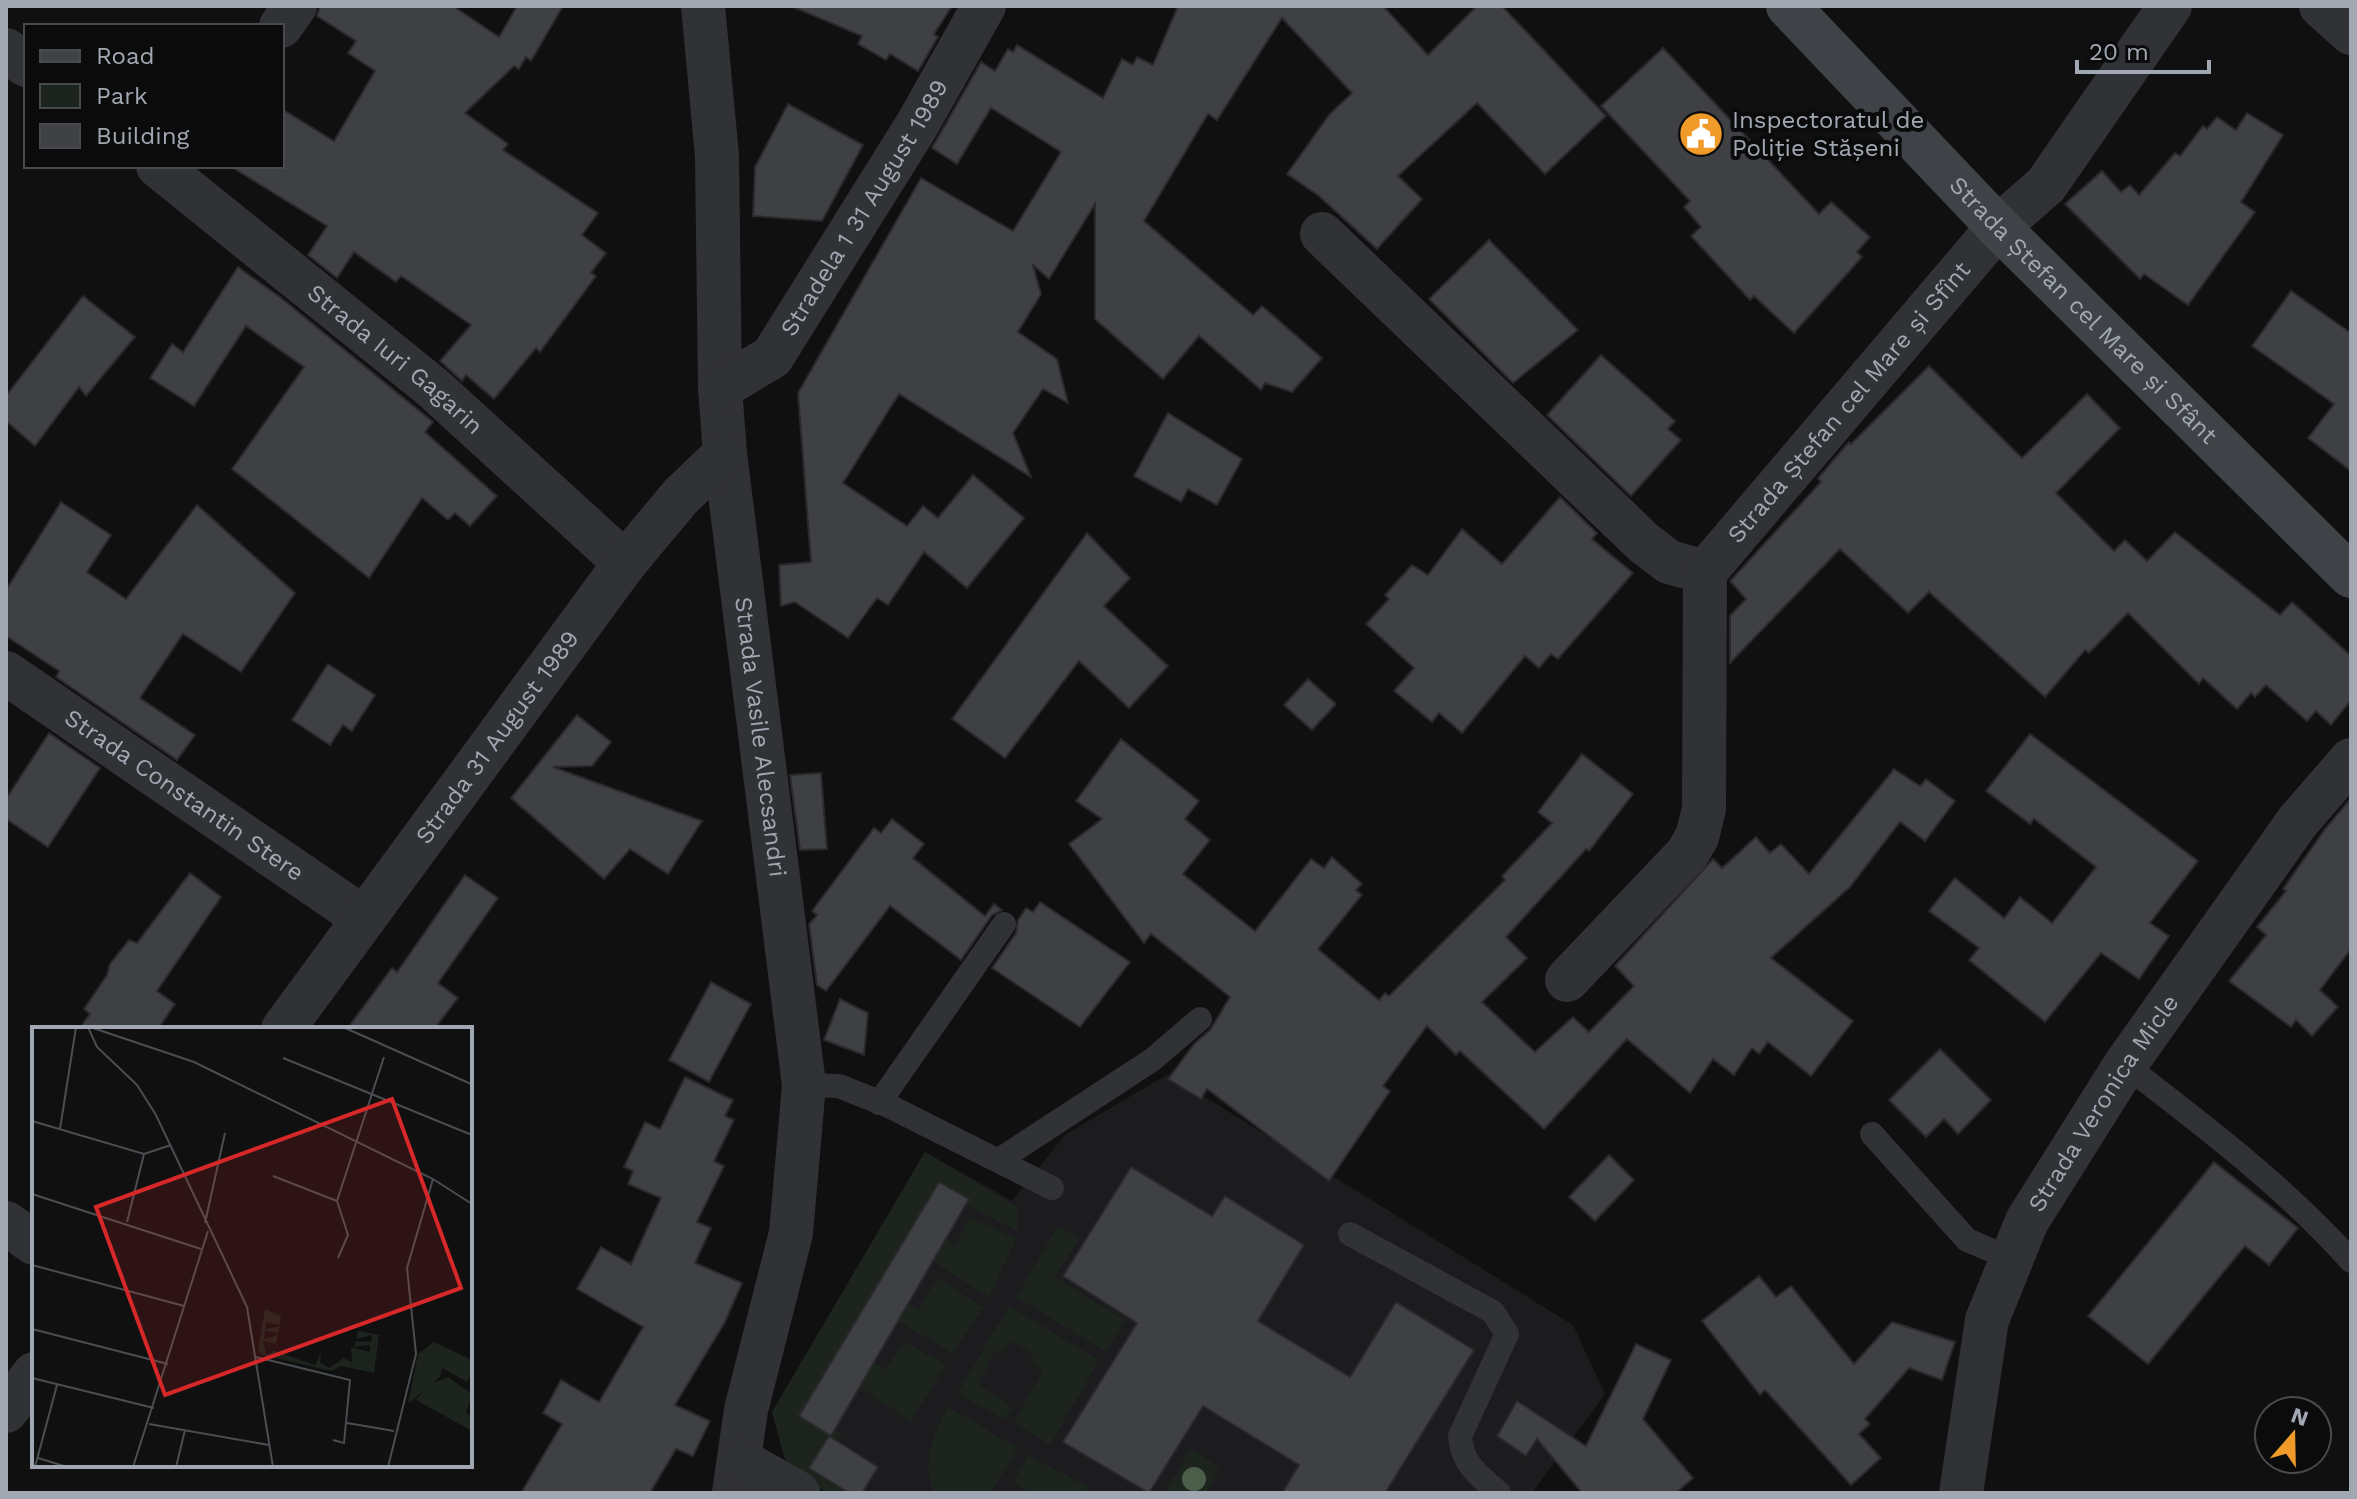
<svg xmlns="http://www.w3.org/2000/svg" width="2357" height="1499" viewBox="0 0 2357 1499" font-family="'Work Sans',sans-serif">
<style>
.built{fill:#1c1c1e}
.green{fill:#1c241d}
.building{fill:#3f4044;stroke:#2a2a2d;stroke-width:2}
.lines{fill:none;stroke-linecap:round;stroke-linejoin:round}
.lane{stroke:#313236;stroke-width:24}
.street{stroke:#313236;stroke-width:44}
.secondary{stroke:#3f4246;stroke-width:44}
.tree{fill:#4a5e4a}
.labels{text-anchor:middle;dominant-baseline:central;stroke-width:8;stroke-linejoin:round;paint-order:stroke}
.poi-label{font-size:24px;fill:#a1a8b2;stroke:#0b0b0c;text-anchor:start}
.street-label{font-size:24px;fill:#a1a8b2;stroke:#0b0b0c}
.inset-road{fill:none;stroke:#4a4d51;stroke-width:2}
.view{fill:#d62828;fill-opacity:0.15;stroke:#d62828;stroke-width:4}
.inset-edge{fill:none;stroke:#a1a8b2;stroke-width:4}
</style>
<rect width="100%" height="100%" fill="#101011"/>
<polygon class="built" points="1168,1074 1573,1325 1605,1394 1532,1493 827,1493 787,1467 772,1412 925,1152 1012,1201 1065,1135"/>
<g class="green">
<polygon points="925,1152 1017,1207 1017,1231 966,1204 940,1236 955,1246 970,1217 1016,1239 989,1297 933,1261 903,1299 919,1309 937,1278 984,1308 952,1353 867,1303 838,1352 864,1358 886,1370 903,1341 946,1365 911,1421 829,1367 799,1416 821,1431 827,1423 842,1434 832,1450 823,1445 809,1468 849,1493 827,1493 787,1467 772,1412"/>
<polygon points="1058,1226 1079,1238 1055,1277 1125,1320 1106,1352 1016,1297"/>
<polygon points="1009,1306 1099,1360 1050,1445 1014,1423 1043,1370 1029,1361 1034,1353 1010,1341 1001,1355 995,1350 979,1385 1013,1408 1006,1420 957,1394"/>
<path d="M948,1407L1018,1448L991,1493H934C921,1462 933,1435 948,1407Z"/>
<polygon points="1190,1449 1220,1468 1206,1493 1174,1493 1167,1489"/>
<polygon points="1029,1455 1088,1487 1085,1493 1031,1493 1013,1482"/>
</g>
<g class="building">
<polygon points="320,6 453,6 499,37 517,6 563,6 531,61 526,57 519,69 514,66 465,113 508,144 503,150 598,213 582,235 606,253 591,273 596,276 540,352 536,348 494,399 466,375 462,381 440,361 471,325 401,276 396,282 354,252 337,278 308,255 327,226 230,166 282,166 282,109 334,141 375,71 348,53 356,41 317,16"/>
<polygon points="791,6 952,6 934,34 938,37 918,71 890,54 886,60 858,44 862,36"/>
<polygon points="1178,6 1383,6 1428,55 1477,6 1502,6 1606,116 1545,174 1477,103 1398,176 1422,199 1377,249 1319,196 1287,174 1329,115 1352,93 1282,18 1217,120 1208,114 1144,221 1253,315 1262,306 1322,358 1292,392 1265,383 1261,390 1199,336 1163,379 1095,319 1095,204 1049,279 1033,265 1041,294 1018,332 1057,359 1068,403 1043,389 1013,433 1031,477 899,394 843,483 907,526 923,506 938,518 973,475 1024,518 967,588 924,552 888,605 877,598 848,638 795,602 781,606 779,565 811,562 798,393 921,178 1013,231 1061,152 991,108 957,164 932,148 981,62 995,71 1008,49 1013,52 1017,45 1103,98 1122,59 1133,65 1137,57 1153,65"/>
<polygon points="1663,48 1819,214 1831,202 1870,237 1857,252 1862,257 1794,333 1754,296 1750,300 1691,236 1701,227 1684,207 1690,201 1601,106"/>
<polygon points="788,104 863,145 822,221 753,216 755,167"/>
<polygon points="2247,113 2283,135 2241,202 2255,212 2188,305 2144,274 2140,279 2065,204 2102,171 2121,192 2130,185 2139,195 2175,153 2180,156 2203,126 2207,129 2217,117 2236,130"/>
<polygon points="1489,240 1578,330 1513,383 1429,299"/>
<polygon points="238,267 280,297 433,422 425,432 497,496 470,526 455,513 448,520 422,498 369,578 232,469 304,367 246,326 194,406 150,378 172,344 183,352"/>
<polygon points="2291,291 2351,333 2351,471 2308,438 2334,404 2252,346"/>
<polygon points="83,296 135,337 86,396 79,387 35,446 6,421 6,396"/>
<polygon points="1601,355 1675,421 1668,429 1681,440 1631,496 1547,415"/>
<polygon points="1929,366 2022,458 2087,394 2120,428 2056,493 2114,551 2125,540 2147,561 2175,532 2280,615 2292,602 2351,656 2351,700 2331,725 2316,711 2307,721 2266,685 2255,697 2251,693 2237,709 2203,678 2199,684 2128,613 2089,653 2085,650 2045,697 1929,592 1908,613 1840,549 1730,663 1730,616 1746,599 1730,581 1821,482 1818,478 1849,442 1851,444"/>
<polygon points="1168,413 1242,459 1217,505 1188,489 1181,502 1134,476"/>
<polygon points="1560,497 1597,533 1592,539 1633,573 1558,659 1551,654 1539,668 1525,656 1462,733 1439,713 1432,722 1394,691 1414,668 1366,624 1389,599 1385,595 1412,565 1428,575 1462,529 1502,564"/>
<polygon points="61,502 111,535 87,572 126,599 197,505 295,593 241,672 183,634 140,698 195,735 177,760 56,677 59,671 6,636 6,590"/>
<polygon points="1087,533 1130,578 1104,606 1168,666 1129,708 1079,661 1005,758 952,719"/>
<polygon points="328,664 375,695 352,731 343,725 330,745 292,720"/>
<polygon points="1308,679 1336,704 1312,730 1284,705"/>
<polygon points="577,715 611,742 592,766 553,767 702,821 668,874 630,849 604,879 511,798"/>
<polygon points="49,733 100,768 48,847 6,819 6,799"/>
<polygon points="2030,734 2198,861 2150,923 2169,936 2139,979 2101,953 2045,1022 1969,960 1979,948 1929,911 1955,878 2004,918 2020,897 2052,923 2096,867 2034,819 2030,824 1986,791"/>
<polygon points="1121,739 1199,801 1185,819 1210,840 1183,874 1255,931 1311,859 1324,868 1332,857 1362,884 1356,890 1362,895 1318,949 1379,1000 1385,993 1389,996 1505,880 1502,876 1552,823 1538,812 1582,754 1633,794 1589,851 1586,849 1506,937 1527,958 1482,1002 1535,1052 1573,1017 1589,1032 1634,986 1615,966 1713,859 1722,868 1756,837 1770,853 1781,844 1809,874 1894,769 1920,786 1926,779 1955,801 1925,841 1900,822 1850,887 1771,958 1853,1021 1811,1076 1768,1042 1759,1054 1752,1048 1734,1075 1713,1059 1690,1093 1627,1039 1544,1129 1460,1051 1456,1055 1427,1026 1383,1086 1390,1091 1329,1181 1207,1089 1201,1099 1168,1079 1195,1043 1210,1030 1230,997 1151,934 1144,943 1069,844 1102,819 1076,801"/>
<polygon points="821,773 827,849 800,850 790,775"/>
<polygon points="2351,798 2351,949 2320,990 2338,1007 2312,1036 2296,1020 2291,1027 2229,981 2266,935 2257,927 2286,891 2283,889 2325,829"/>
<polygon points="892,819 924,844 913,858 985,916 994,904 1002,910 992,915 961,960 890,906 826,991 817,985 809,924 817,915 812,911 874,828 881,833"/>
<polygon points="190,873 221,897 157,991 175,1004 158,1029 79,1029 90,1014 84,1009 107,975 110,964 129,940 137,943"/>
<polygon points="465,875 498,898 438,983 458,998 434,1029 347,1029 392,968 397,972"/>
<polygon points="1040,902 1130,962 1080,1027 992,968 1016,933 1018,920 1026,908 1033,912"/>
<polygon points="711,982 751,1004 709,1082 669,1060"/>
<polygon points="840,999 868,1013 864,1055 824,1040"/>
<polygon points="1940,1049 1991,1100 1958,1134 1944,1119 1926,1137 1889,1100"/>
<polygon points="685,1077 733,1100 725,1116 734,1120 714,1161 724,1166 697,1222 711,1228 695,1263 742,1283 725,1322 675,1405 710,1421 693,1456 676,1449 650,1493 521,1493 562,1424 543,1413 561,1380 599,1402 643,1327 577,1289 601,1247 631,1264 661,1198 628,1184 633,1171 624,1167 645,1122 660,1129"/>
<polygon points="1609,1155 1634,1180 1595,1221 1569,1197"/>
<polygon points="2214,1162 2298,1228 2269,1265 2245,1246 2148,1364 2088,1316"/>
<polygon points="1131,1167 1212,1216 1225,1196 1304,1245 1258,1321 1350,1377 1396,1302 1474,1350 1385,1493 1282,1493 1299,1465 1203,1406 1149,1493 1063,1442 1137,1323 1063,1276"/>
<polygon points="939,1182 969,1199 831,1436 799,1416"/>
<polygon points="1759,1276 1776,1297 1791,1286 1854,1364 1892,1322 1955,1342 1942,1380 1909,1368 1865,1419 1870,1424 1859,1434 1881,1458 1851,1485 1765,1390 1760,1395 1702,1321"/>
<polygon points="1636,1344 1671,1360 1643,1419 1693,1478 1676,1493 1582,1493 1537,1439 1526,1456 1497,1436 1517,1401 1586,1446"/>
<polygon points="829,1436 878,1467 862,1493 849,1493 809,1468"/>
</g>
<g class="lines">
<g class="lane">
<path d="M2125,1065C2204,1126 2284,1186 2351,1261"/>
<polyline points="804,1085 839,1086 889,1106 1052,1188"/>
<polyline points="879,1103 1004,924"/>
<polyline points="1872,1134 1967,1240 2012,1259"/>
<polyline points="999,1160 1152,1060 1200,1019"/>
<path d="M1350,1234L1493,1312L1507,1334L1460,1436C1462,1464 1478,1475 1499,1493"/>
</g>
<g class="street">
<path id="s1" d="M703,6L717,156L720,388L725,454L804,1085L791,1233L746,1410L734,1493"/>
<polyline points="2321,6 2351,33"/>
<polyline points="281,26 295,6"/>
<polyline points="6,50 26,65"/>
<path id="s2" d="M158,166L432,387L625,563"/>
<polyline points="1322,234 1644,543 1669,562 1705,572"/>
<path id="s3" d="M720,388L772,357L917,125L984,6"/>
<path id="s4" d="M6,673L362,917"/>
<path id="s5" d="M1567,980L1687,854L1697,837L1704,809L1705,572L1998,227L2046,185L2170,6"/>
<path id="s6" d="M283,1029L625,563L681,496L725,454"/>
<polyline points="6,1223 34,1243"/>
<polyline points="6,1411 34,1374"/>
<polyline points="741,1461 798,1493"/>
<path id="s7" d="M1961,1493L1987,1320L2027,1221L2125,1065L2298,821L2351,760"/>
</g>
<path class="secondary" id="s8" d="M1788,6L1998,227L2351,576"/>
</g>
<circle class="tree" cx="1194" cy="1479" r="12"/>
<defs>
<g id="civic-disc" transform="scale(2.3)"><circle r="9.5" fill="#f09a2a" stroke="#0b0b0c"/><path d="M-.6-6.5H3V-4.5H.6V-3L4-1V1h2V6H-6V1h2V-1L-.6-3ZM-1.2 2.5V6h2.4V2.5Z" fill="#fff"/></g>
</defs>
<g fill-rule="evenodd">
<use href="#civic-disc" x="1701" y="134"/>
</g>
<g class="labels">
<g class="poi-label">
<text x="1732" y="120">Inspectoratul de<tspan x="1732" dy="28">Poliție Stășeni</tspan></text>
</g>
<g class="street-label">
<text stroke="none"><textPath href="#s3" startOffset="236">Stradela 1 31 August 1989</textPath></text>
<text stroke="none"><textPath href="#s8" startOffset="424">Strada Ștefan cel Mare și Sfânt</textPath></text>
<text stroke="none"><textPath href="#s2" startOffset="306">Strada Iuri Gagarin</textPath></text>
<text stroke="none"><textPath href="#s5" startOffset="682">Strada Ștefan cel Mare și Sfînt</textPath></text>
<text stroke="none"><textPath href="#s6" startOffset="362">Strada 31 August 1989</textPath></text>
<text stroke="none"><textPath href="#s1" startOffset="734">Strada Vasile Alecsandri</textPath></text>
<text stroke="none"><textPath href="#s4" startOffset="216">Strada Constantin Stere</textPath></text>
<text stroke="none"><textPath href="#s7" startOffset="422">Strada Veronica Micle</textPath></text>
</g>
</g>
<g transform="translate(32 1027)">
<rect width="440" height="440" fill="#101011"/>
<path d="M233,282L249,289L248,298L234,295V302L248,299L246,306L233,304L232,312L246,308L244,317L231,314L234,328L242,324L283,338L289,326L288,335L297,341L312,331L320,336L319,320L338,325V318L322,320L324,314L339,315L340,308L324,312L326,304L347,308L342,346L309,339L300,344L230,328L226,322ZM402,315L440,333V344L435,355L410,341L408,350L376,377L386,327ZM416,350L440,367L434,386L440,390V404L384,373L396,358Z" fill="#1c241d"/>
<path class="inset-road" d="M56,0L65,20L105,58L124,88L215,280L241,440M58,0L162,35L401,152L440,177M311,0L439,57M251,31L440,108M0,94L112,127L139,118M28,102L44,0M241,149L305,174M0,167L169,222M95,195L112,127M173,196L193,106M306,231L316,208L305,174L352,30M0,238L152,279M0,302L136,337M224,330L318,353L312,416L301,413M0,351L122,381M315,396L362,404M117,397L237,418M6,431L32,439M3,440L25,358M101,440L176,204M144,440L153,403M356,440L384,327L375,241L401,152"/>
<path class="view" d="M360,72L429,261L133,368L64,180Z"/>
<rect width="440" height="440" class="inset-edge"/>
</g>
<rect width="2357" height="1499" fill="none" stroke="#a1a8b2" stroke-width="16"/>
<rect x="24" y="24" width="260" height="144" fill="#0b0b0c" stroke="#474a4e" stroke-width="2"/>
<rect x="40" y="50" width="40" height="12" fill="#3f4246" stroke="#474a4e" stroke-width="2"/>
<text x="96" y="64" font-size="24" fill="#a1a8b2">Road</text>
<rect x="40" y="84" width="40" height="24" fill="#1c241d" stroke="#474a4e" stroke-width="2"/>
<text x="96" y="104" font-size="24" fill="#a1a8b2">Park</text>
<rect x="40" y="124" width="40" height="24" fill="#3f4044" stroke="#474a4e" stroke-width="2"/>
<text x="96" y="144" font-size="24" fill="#a1a8b2">Building</text>
<g transform="translate(2293 1435) rotate(20)"><circle r="38" fill="#0b0b0c" stroke="#474a4e" stroke-width="2"/>
<path d="M0-6L14 30L0 20L-14 30Z" fill="#f09a2a"/>
<text y="-12" font-size="22" font-weight="bold" text-anchor="middle" fill="#a1a8b2">N</text>
</g>
<path d="M2077 60v12h132v-12" fill="none" stroke="#a1a8b2" stroke-width="4"/>
<text x="2089" y="60" font-size="24" fill="#a1a8b2" stroke="#0b0b0c" stroke-width="6" paint-order="stroke">20 m</text>
</svg>
